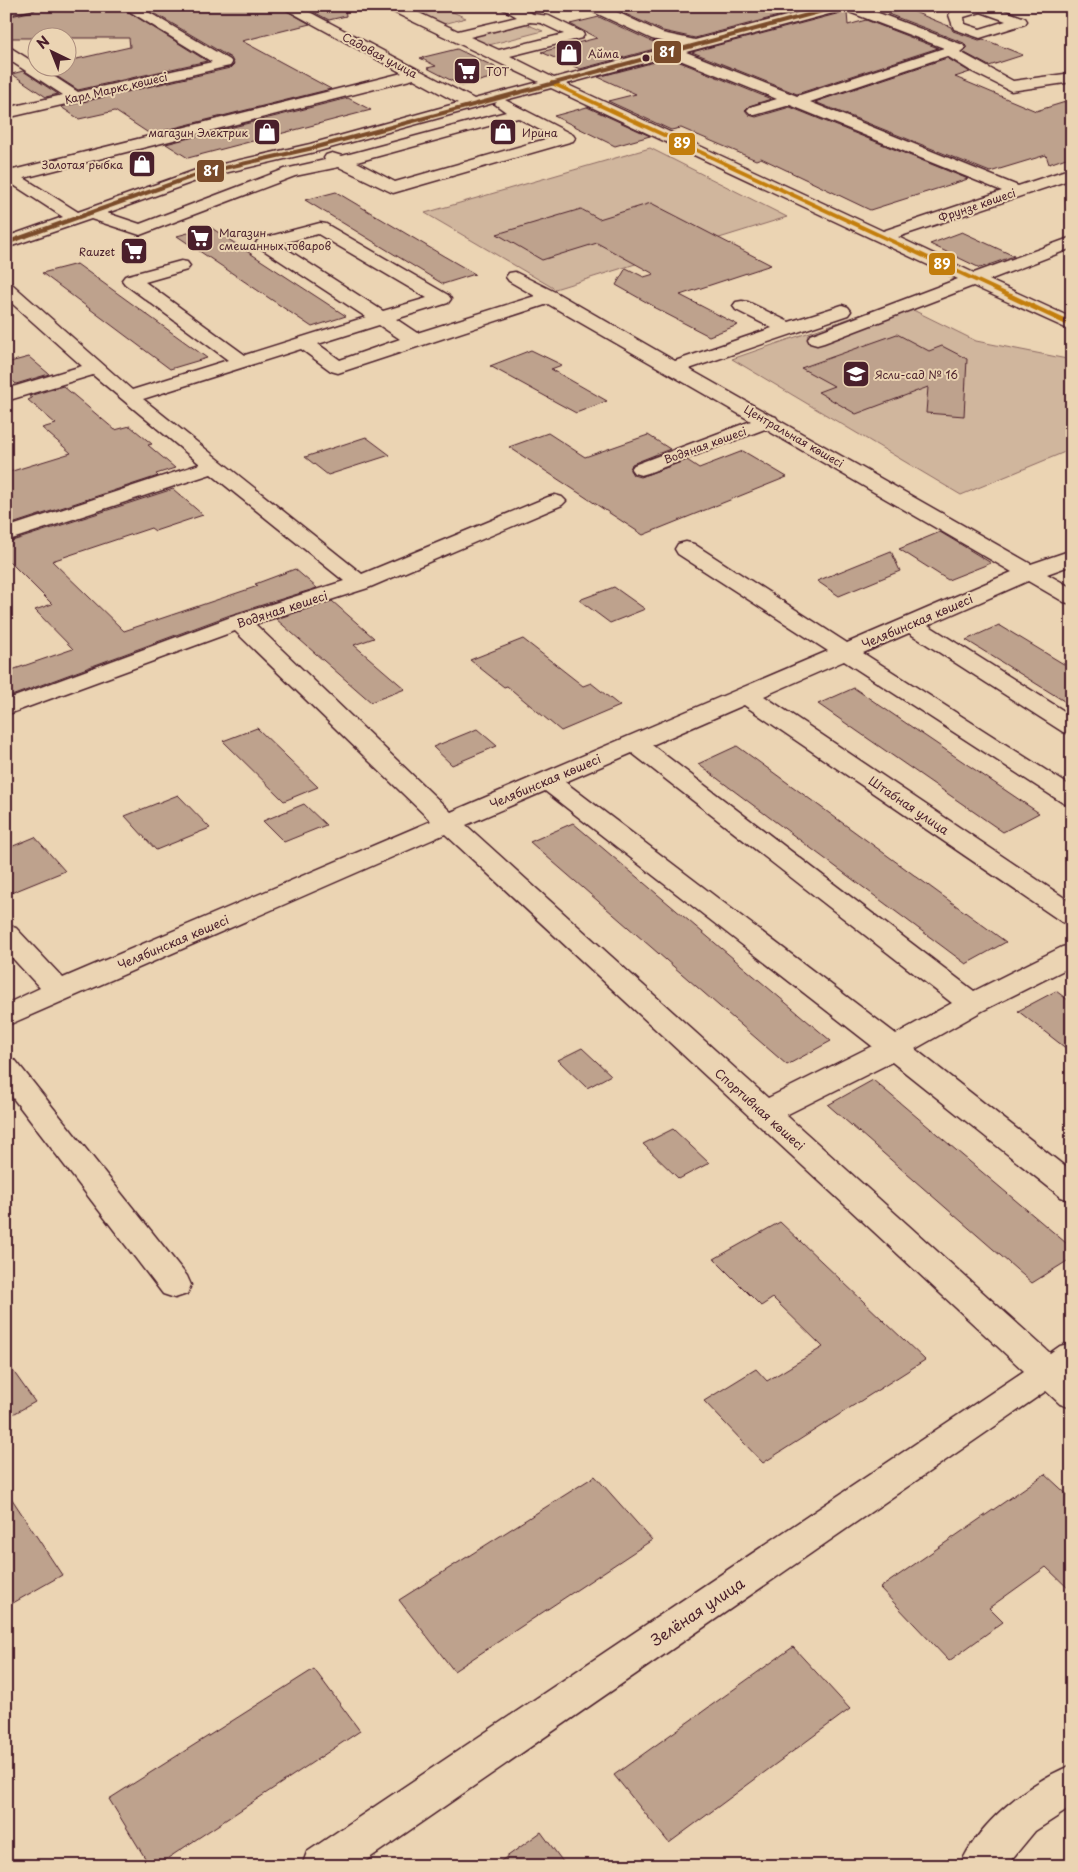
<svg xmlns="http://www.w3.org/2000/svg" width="1078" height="1872" viewBox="0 0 1078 1872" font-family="'Playpen Sans',sans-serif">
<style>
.green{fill:#d0b69d;stroke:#8d6a64}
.building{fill:#bea28d;stroke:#4a1f2b}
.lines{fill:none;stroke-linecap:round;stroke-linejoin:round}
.minor-casing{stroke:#4a1f2b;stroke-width:3}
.minor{fill:#ebd4b3;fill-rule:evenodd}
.bus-1-far1-casing{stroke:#ebd4b3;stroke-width:5.5}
.bus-1-casing{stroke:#ebd4b3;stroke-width:8}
.bus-2-casing{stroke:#ebd4b3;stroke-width:5.5}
.bus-1-far1{stroke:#c37e0d;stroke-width:4}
.bus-1{stroke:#c37e0d;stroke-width:5}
.bus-2{stroke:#7a4b2a;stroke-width:4}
.bus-dot{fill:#4a1f2b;stroke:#ebd4b3;stroke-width:2}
.labels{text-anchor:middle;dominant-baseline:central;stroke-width:4;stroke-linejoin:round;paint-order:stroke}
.far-poi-label{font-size:11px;fill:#4a1f2b;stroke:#ebd4b3;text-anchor:start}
.far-street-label{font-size:11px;fill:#4a1f2b;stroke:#ebd4b3}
.street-label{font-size:12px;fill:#4a1f2b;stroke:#ebd4b3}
.near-street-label{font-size:15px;fill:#4a1f2b;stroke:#ebd4b3}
.line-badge{stroke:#ebd4b3;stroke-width:2}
.badge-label{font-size:14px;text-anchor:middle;font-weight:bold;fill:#fff}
</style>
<rect width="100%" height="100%" fill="#ebd4b3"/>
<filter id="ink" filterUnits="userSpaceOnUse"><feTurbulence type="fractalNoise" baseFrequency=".02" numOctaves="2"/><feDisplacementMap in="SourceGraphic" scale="10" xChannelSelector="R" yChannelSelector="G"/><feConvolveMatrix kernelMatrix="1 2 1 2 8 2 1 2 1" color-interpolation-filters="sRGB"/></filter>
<g filter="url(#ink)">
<g class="green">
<polygon points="444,8 466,18 440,25 419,15"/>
<polygon points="526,24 543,31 485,46 468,38"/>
<polygon points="650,148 787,217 555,289 425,213"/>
<polygon points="897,302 976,341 1072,360 1072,449 961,495 732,359"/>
</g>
<g class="building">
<polygon points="46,6 119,6 207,61 78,90 44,68 68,68 68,61 130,47 129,38 6,38 6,17 34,11 37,8"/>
<polygon points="142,6 278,6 310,24 242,41 331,89 150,134 115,111 79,119 61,107 230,68 234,64 231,58"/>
<polygon points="302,6 345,6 346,16 329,20"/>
<polygon points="644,6 816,6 695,38 663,31 621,12"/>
<polygon points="907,9 951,27 953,31 979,40 983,39 1023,55 989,66 963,52 967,48 964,43 888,14"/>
<polygon points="844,12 847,13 848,25 866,20 938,48 797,94 692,52"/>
<polygon points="599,17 651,41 669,45 580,69 541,52 597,38 570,24"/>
<polygon points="457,49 476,58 508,73 462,86 427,68 436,66 420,58"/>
<polygon points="670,58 771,99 749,106 745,110 749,115 756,117 790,107 968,179 870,210 761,158 756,160 681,128 671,130 608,101 636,94 598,77"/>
<polygon points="947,58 970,72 955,77 1036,111 1072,100 1072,156 1049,164 1046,155 990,172 815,102"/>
<polygon points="23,71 58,94 46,97 12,74"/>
<polygon points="348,98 371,110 188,158 166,144"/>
<polygon points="587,107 650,136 615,146 554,116"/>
<polygon points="336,192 442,255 475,274 443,284 305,200"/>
<polygon points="651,203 771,265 680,295 738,325 709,336 653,307 655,307 616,285 626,268 644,277 654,274 597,243 542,260 497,234 581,209 599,219"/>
<polygon points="210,227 346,316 312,327 177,236"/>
<polygon points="962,232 1014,256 980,268 930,244"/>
<polygon points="77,264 207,358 170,369 42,273"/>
<polygon points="897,334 929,351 942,346 967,359 964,416 926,413 928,387 856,414 818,392 834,386 801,368"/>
<polygon points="531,350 562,365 551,369 607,401 576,413 490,366"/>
<polygon points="29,357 49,374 16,384 6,375 6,363"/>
<polygon points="63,386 115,430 130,426 152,444 148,445 175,468 156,474 158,476 6,526 6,473 71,453 42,428 56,424 28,400 32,398 29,396"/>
<polygon points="548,433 585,457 648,435 670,449 632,464 630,470 633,475 640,477 687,460 699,468 743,451 787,477 643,535 509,447"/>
<polygon points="366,437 390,455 328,475 305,457"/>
<polygon points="173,489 203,515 155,531 151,528 52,561 124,631 258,586 255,584 295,569 317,588 230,615 6,698 6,672 73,649 35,610 52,604 6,558 6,543"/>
<polygon points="940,532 960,544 991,563 948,580 899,549"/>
<polygon points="891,551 900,571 839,596 817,581"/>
<polygon points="614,587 645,609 610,623 579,600"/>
<polygon points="332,601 374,638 354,645 405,689 371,702 276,619"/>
<polygon points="999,625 1072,669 1072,706 966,640"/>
<polygon points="523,639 583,686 591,683 620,706 561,731 507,686 504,687 470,660"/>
<polygon points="854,688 1039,813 1003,832 818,704"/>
<polygon points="257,728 318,787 284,801 223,741"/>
<polygon points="477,729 497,746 452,765 433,747"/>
<polygon points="737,746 1006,942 966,964 698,764"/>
<polygon points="178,795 210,828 156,850 125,816"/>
<polygon points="304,804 326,825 284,842 263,821"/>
<polygon points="573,823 831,1041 787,1065 530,842"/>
<polygon points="35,837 65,871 6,895 6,849"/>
<polygon points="1056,991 1072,1003 1072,1053 1018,1011"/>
<polygon points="582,1048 611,1075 587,1088 558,1060"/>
<polygon points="873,1080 1072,1248 1072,1258 1032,1283 828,1105"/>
<polygon points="673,1129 709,1163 679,1179 643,1144"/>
<polygon points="780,1222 925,1360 763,1463 704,1401 756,1369 767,1381 823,1347 773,1298 761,1306 714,1259"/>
<polygon points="6,1361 35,1402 6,1418"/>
<polygon points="1045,1474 1072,1499 1072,1592 1046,1567 989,1608 1003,1622 949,1661 880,1588"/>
<polygon points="595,1476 652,1540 454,1671 399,1600"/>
<polygon points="6,1490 62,1575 6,1607"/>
<polygon points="793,1647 850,1709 669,1843 614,1775"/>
<polygon points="314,1669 360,1731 156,1866 150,1866 109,1799"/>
<polygon points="541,1832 566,1866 494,1866"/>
</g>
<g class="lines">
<g class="minor-casing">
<g id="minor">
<polygon points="36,6 34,9 6,15 6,7"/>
<polygon points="121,6 138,6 230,60 232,63 230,66 225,67 6,118 6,108 63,95 6,58 6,47 11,48 38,65 38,68 41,68 78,92 212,62"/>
<path d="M280,6H298L474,99L539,82L387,9L385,6H404L458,31L517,17L498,6H517L533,14L549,16L582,32L584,35L582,38L510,56L554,78L677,45L652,39L587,9L585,6H604L662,33L695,40L824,6H860L963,45L965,48L960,52L1013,81L1072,73V82L1011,91L971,71L947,56L810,102L1018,186L1072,168V179L898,237L974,273L1072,237V248L989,280L1072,318V331L973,286L824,343L817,345L810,343L808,339L810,335L958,279L551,88L505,100L573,135L575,138L573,141L393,193L339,167L295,176L140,235L91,219L6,248V237L63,217L6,180V168L13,170L402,73ZM844,10L944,48L797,96L686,52ZM530,22L541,23L564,34L499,50L470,37ZM670,56L777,99L750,107L747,110L750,113L755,115L790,105L795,107L1002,191L883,231L566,84ZM414,79L458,103L310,144L196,170L78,212L24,178ZM497,102L495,104L506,112L342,156L332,153L326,155L324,158L325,160L285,169L140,224L107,213L207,177L319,151ZM518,118L553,137L395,182L357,162Z"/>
<path d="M969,6H992L1025,18L1027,21L1025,24L980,38L954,29L949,15L951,12ZM981,12L1006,21L980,29L965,24L964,17Z"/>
<path d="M320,223L326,224L448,295L451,299L448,303L396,319L417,333L535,296L509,281L506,277L509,273L515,272L557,293L675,361L772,328L736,310L733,306L736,302L742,301L748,302L789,322L836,307L842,305L848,307L851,311L848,315L689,369L770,415L776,417L778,420L1031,564L1072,550V565L1047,574L1072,588V604L1064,602L1028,581L928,625L1072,716V734L1063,732L909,633L863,653L1072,787V806L1063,803L844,661L764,696L1072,903V925L1062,922L744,705L652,745L974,991L1062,947L1072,945V966L982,1011L915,1049L1072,1172V1201L1061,1197L892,1062L786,1115L1050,1353L1060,1346L1072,1343V1408L1060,1404L1046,1391L358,1866H302L307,1852L1024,1371L445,834L6,1026V1004L40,988L6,951V925L16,928L63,978L431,821L235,631L6,715V700L231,617L344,581L211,474L6,541V528L200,464L93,375L6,401V389L82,366L6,298V283L12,284L132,390L228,360L125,284L122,280L125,276L181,261L187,262L190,266L187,270L145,282L245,355L366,317L259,247L256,243L259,239ZM318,234L427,298L383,311L279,244ZM548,304L751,421L634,465L631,469L634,473L641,475L648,473L765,429L1012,572L847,643L694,544L686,542L678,544L675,549L678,554L828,651L451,812L255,624L368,588L562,505L566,501L562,497L555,495L548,497L362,574L143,399L301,349L331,371L338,373ZM379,325L400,339L340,360L318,344ZM632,753L952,1003L896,1034L565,782ZM545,791L872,1046L768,1098L466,825Z"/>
<polygon points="6,1058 16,1061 187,1276 191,1285 187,1294 175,1298 163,1294 6,1089"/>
<path d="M1072,1765V1807L1035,1831L1006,1866H960C978,1823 1029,1782 1072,1765Z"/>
</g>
</g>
<use href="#minor" class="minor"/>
<g class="bus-1-far1-casing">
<polyline id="bus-1-far1" points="552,83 1012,297"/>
</g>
<g class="bus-1-casing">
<polyline id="bus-1" points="1010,296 1072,325"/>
</g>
<g class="bus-2-casing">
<polyline id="bus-2" points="6,243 202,173 313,148 841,6"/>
</g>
<use href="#bus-1-far1" class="bus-1-far1"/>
<use href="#bus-1" class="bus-1"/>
<use href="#bus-2" class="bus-2"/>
</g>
</g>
<defs>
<g id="shop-square" transform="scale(1.4375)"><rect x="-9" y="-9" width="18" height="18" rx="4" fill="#4a1f2b" stroke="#ebd4b3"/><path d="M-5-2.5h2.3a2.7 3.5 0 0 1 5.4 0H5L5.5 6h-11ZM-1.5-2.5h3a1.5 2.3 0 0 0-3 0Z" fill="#fff"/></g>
<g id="supermarket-square" transform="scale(1.4375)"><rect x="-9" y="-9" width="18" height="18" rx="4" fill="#4a1f2b" stroke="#ebd4b3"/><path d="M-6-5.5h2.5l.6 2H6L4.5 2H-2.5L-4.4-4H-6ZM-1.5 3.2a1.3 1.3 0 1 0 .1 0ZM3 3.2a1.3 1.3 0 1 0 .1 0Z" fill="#fff"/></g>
<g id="school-square" transform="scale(1.4375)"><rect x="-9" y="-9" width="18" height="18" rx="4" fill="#4a1f2b" stroke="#ebd4b3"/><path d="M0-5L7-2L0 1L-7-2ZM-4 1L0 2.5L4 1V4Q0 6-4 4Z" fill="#fff"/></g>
</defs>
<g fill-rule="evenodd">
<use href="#shop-square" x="569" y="53"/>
<use href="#supermarket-square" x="467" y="71"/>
<use href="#shop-square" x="267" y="132"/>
<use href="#shop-square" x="503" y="132"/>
<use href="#shop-square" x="142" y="164"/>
<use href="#supermarket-square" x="200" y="238"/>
<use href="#supermarket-square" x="134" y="251"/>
<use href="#school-square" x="856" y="374"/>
</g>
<circle class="bus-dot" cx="646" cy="58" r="4.5"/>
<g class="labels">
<g class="far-poi-label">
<text x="588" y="53">Айма</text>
<text x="486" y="71">ТОТ</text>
<text x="248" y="132" text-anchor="end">магазин Электрик</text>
<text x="522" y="132">Ирина</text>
<text x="123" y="164" text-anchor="end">Золотая рыбка</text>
<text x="219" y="232">Магазин<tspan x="219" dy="13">смешанных товаров</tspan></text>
<text x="115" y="251" text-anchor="end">Rauzet</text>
<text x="875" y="374">Ясли-сад № 16</text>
</g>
<g class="far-street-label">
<text transform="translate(380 55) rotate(28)">Садовая улица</text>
<text transform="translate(116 88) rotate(-13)">Карл Маркс көшесі</text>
<text transform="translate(977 205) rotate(-19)">Фрунзе көшесі</text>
<text transform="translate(794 436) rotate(30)">Центральная көшесі</text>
<text transform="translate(705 445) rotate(-20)">Водяная көшесі</text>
</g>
<g class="street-label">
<text transform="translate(282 609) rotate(-18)">Водяная көшесі</text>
<text transform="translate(917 621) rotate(-23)">Челябинская көшесі</text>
<text transform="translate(545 781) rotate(-23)">Челябинская көшесі</text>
<text transform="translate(909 805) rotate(34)">Штабная улица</text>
<text transform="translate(173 942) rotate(-23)">Челябинская көшесі</text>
<text transform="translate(760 1109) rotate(42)">Спортивная көшесі</text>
</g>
<g class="near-street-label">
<text transform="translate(697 1611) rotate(-34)">Зелёная улица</text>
</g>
</g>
<g class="line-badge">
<rect x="653" y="40" width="29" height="24" rx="5" fill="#7a4b2a"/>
<rect x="668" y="132" width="28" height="24" rx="5" fill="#c37e0d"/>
<rect x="196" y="159" width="29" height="24" rx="5" fill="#7a4b2a"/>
<rect x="928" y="252" width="28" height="24" rx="5" fill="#c37e0d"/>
</g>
<g class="badge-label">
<text x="667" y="57">81</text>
<text x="682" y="148">89</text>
<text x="211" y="176">81</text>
<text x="942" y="269">89</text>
</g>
<rect width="1078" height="1872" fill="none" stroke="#ebd4b3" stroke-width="25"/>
<rect x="12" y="12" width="1053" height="1847" fill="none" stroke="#4a1f2b" stroke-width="2" filter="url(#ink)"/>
<g transform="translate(52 52) rotate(317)"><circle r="24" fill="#ebd4b3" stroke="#ab8c7d"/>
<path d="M0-4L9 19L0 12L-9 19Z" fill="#4a1f2b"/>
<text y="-8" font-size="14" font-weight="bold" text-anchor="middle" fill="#4a1f2b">N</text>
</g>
</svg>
